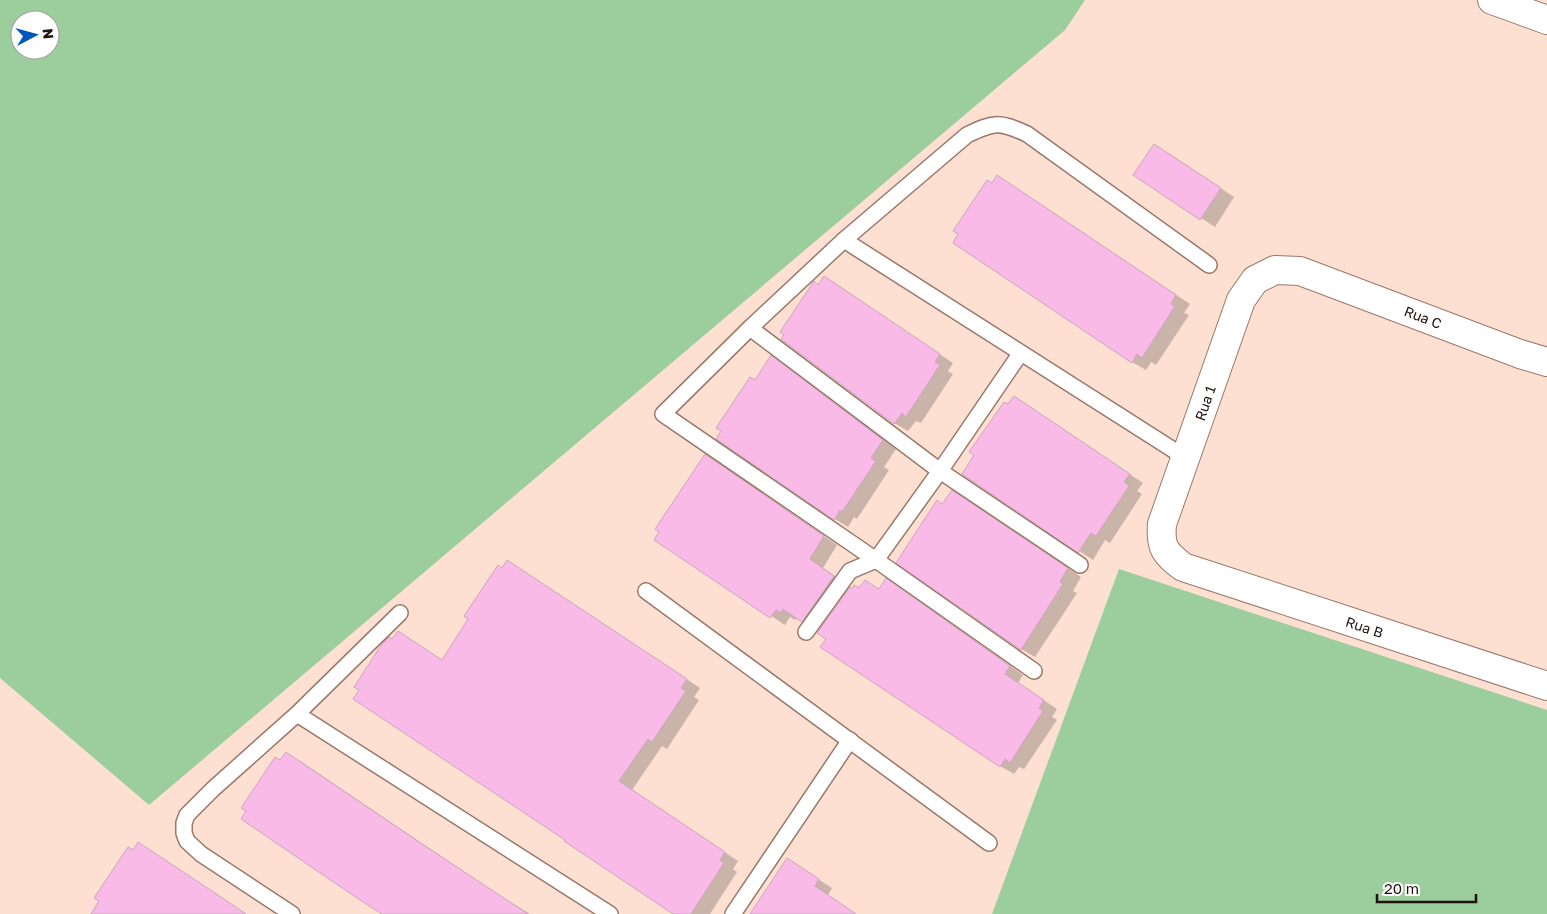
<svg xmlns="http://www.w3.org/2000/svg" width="1547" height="914" viewBox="0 0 1547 914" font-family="'Golos Text',sans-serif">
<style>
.green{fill:#9bcd9d;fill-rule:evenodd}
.shadow{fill:#0003}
.building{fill:#fabae8;stroke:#c6a7bd}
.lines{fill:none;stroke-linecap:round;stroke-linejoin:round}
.lane-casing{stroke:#997869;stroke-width:18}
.street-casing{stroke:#997869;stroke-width:30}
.lane{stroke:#fff;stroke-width:15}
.street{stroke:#fff;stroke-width:28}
.labels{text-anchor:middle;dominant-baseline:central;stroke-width:4.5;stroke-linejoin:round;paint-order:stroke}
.street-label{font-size:14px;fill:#1f120c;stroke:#fff}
</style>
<rect width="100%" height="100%" fill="#fde0d2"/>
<g class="green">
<path d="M0,0H1085L1065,30L149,805L0,678ZM20,20H50V50H20Z"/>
<polygon points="1119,569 1547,710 1547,914 992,914"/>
</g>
<g class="shadow">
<polygon points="1168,153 1234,197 1215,227 1135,175"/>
<polygon points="992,185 1011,185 1190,304 1184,313 1189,315 1156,365 1151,362 1146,370 1132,362"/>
<polygon points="819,286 838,286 953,363 948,371 953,374 921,423 916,421 908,431 894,423 782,339"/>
<polygon points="771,357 785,365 896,449 884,467 889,470 857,519 854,517 848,527 835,519 756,382"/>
<polygon points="1008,406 1028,406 1143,483 1137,491 1142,494 1110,543 1105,540 1093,560 964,474"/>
<polygon points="719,464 837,545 823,568 848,585 816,629 797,617 795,620 790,617 785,625 656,540"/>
<polygon points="966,500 1081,577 1073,591 1077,593 1035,657 1021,649 943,505"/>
<polygon points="508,561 700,688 694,697 699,700 667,749 662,746 632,790 738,861 733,869 737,872 710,914 675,914 443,661"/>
<polygon points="900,588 1023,675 1018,683 1057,709 1052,717 1057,720 1024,769 1019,767 1014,774 1000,766 860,589"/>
<polygon points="281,761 300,761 503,898 530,914 386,914"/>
<polygon points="801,868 832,888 828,895 856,914 751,914"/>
</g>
<g class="building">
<polygon points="1154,144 1221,188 1200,220 1133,175"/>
<polygon points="997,175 1176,295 1171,304 1175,306 1142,358 1137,354 1132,363 953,243 958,234 953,231 987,180 992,183"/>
<polygon points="824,276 940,354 935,362 940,365 906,417 902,413 894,424 781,339 784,335 780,332 814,281 818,285"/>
<polygon points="771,355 883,440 871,458 876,461 842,512 840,510 834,520 716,439 721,431 716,428 750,377 755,380"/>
<polygon points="1014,396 1130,474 1124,482 1129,486 1096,536 1091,533 1078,553 962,474 974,455 969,452 1004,402 1008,404"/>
<polygon points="705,454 824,536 810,559 834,576 802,622 783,609 781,613 776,610 770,618 654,540 659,532 655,529"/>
<polygon points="952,490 1068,568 1060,582 1063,584 1021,650 896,563 937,500 942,504"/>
<polygon points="507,560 687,679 681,688 686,691 652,742 648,739 619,781 725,852 720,860 724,863 691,914 673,914 564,841 565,840 353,699 359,690 354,687 382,644 389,637 392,639 398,631 442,660 468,619 464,616 498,565 502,568"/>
<polygon points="886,578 1010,666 1005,674 1044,700 1039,708 1043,711 1010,763 1005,759 1000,767 820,647 826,639 817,633 850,587 852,589 854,585 859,588 865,580 879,589"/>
<polygon points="286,752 422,844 528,914 382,914 357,898 241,819 246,811 241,808 275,757 280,760"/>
<polygon points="138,842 212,891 246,914 91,914 99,901 94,898 128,847 133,850"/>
<polygon points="787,858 819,879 815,886 856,914 750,914"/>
</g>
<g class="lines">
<g class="lane-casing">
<g id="lane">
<polyline points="844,240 1186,458"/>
<polyline points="750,328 940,471 1080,565"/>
<polyline points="646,591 989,843"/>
<polyline points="806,632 850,571 876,560 940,471 1020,354"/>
<path d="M1034,671L876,560L663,414L750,328L844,240L967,135C994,122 999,121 1027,134L1209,265"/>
<polyline points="297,714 610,914"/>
<polyline points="292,914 201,854 187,841 184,833 184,823 187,815 213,789 297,714 400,613"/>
<polyline points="733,914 850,740"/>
</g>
</g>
<g class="street-casing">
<g id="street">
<polyline points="1492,0 1547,20"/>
<path id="s1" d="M1547,362L1520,354L1300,271L1275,270L1255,280L1241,300L1162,524C1160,548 1165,553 1183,567L1547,686"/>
</g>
</g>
<use href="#lane" class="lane"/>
<use href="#street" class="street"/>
</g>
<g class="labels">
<g class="street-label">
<text transform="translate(1423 317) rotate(21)">Rua C</text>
<text transform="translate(1205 403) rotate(-71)">Rua 1</text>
<text stroke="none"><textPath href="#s1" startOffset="815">Rua B</textPath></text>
</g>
</g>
<g transform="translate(35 35) rotate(84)"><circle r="24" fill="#ffffff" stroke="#a5a09e"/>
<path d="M0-4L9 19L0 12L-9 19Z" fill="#0056bf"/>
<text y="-8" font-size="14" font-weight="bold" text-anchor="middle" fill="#1f120c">N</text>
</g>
<path d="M1377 894v8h99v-8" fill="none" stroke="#1f120c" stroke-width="2.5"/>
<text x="1384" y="894" font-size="15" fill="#1f120c" stroke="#ffffff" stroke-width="4" paint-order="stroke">20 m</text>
</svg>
